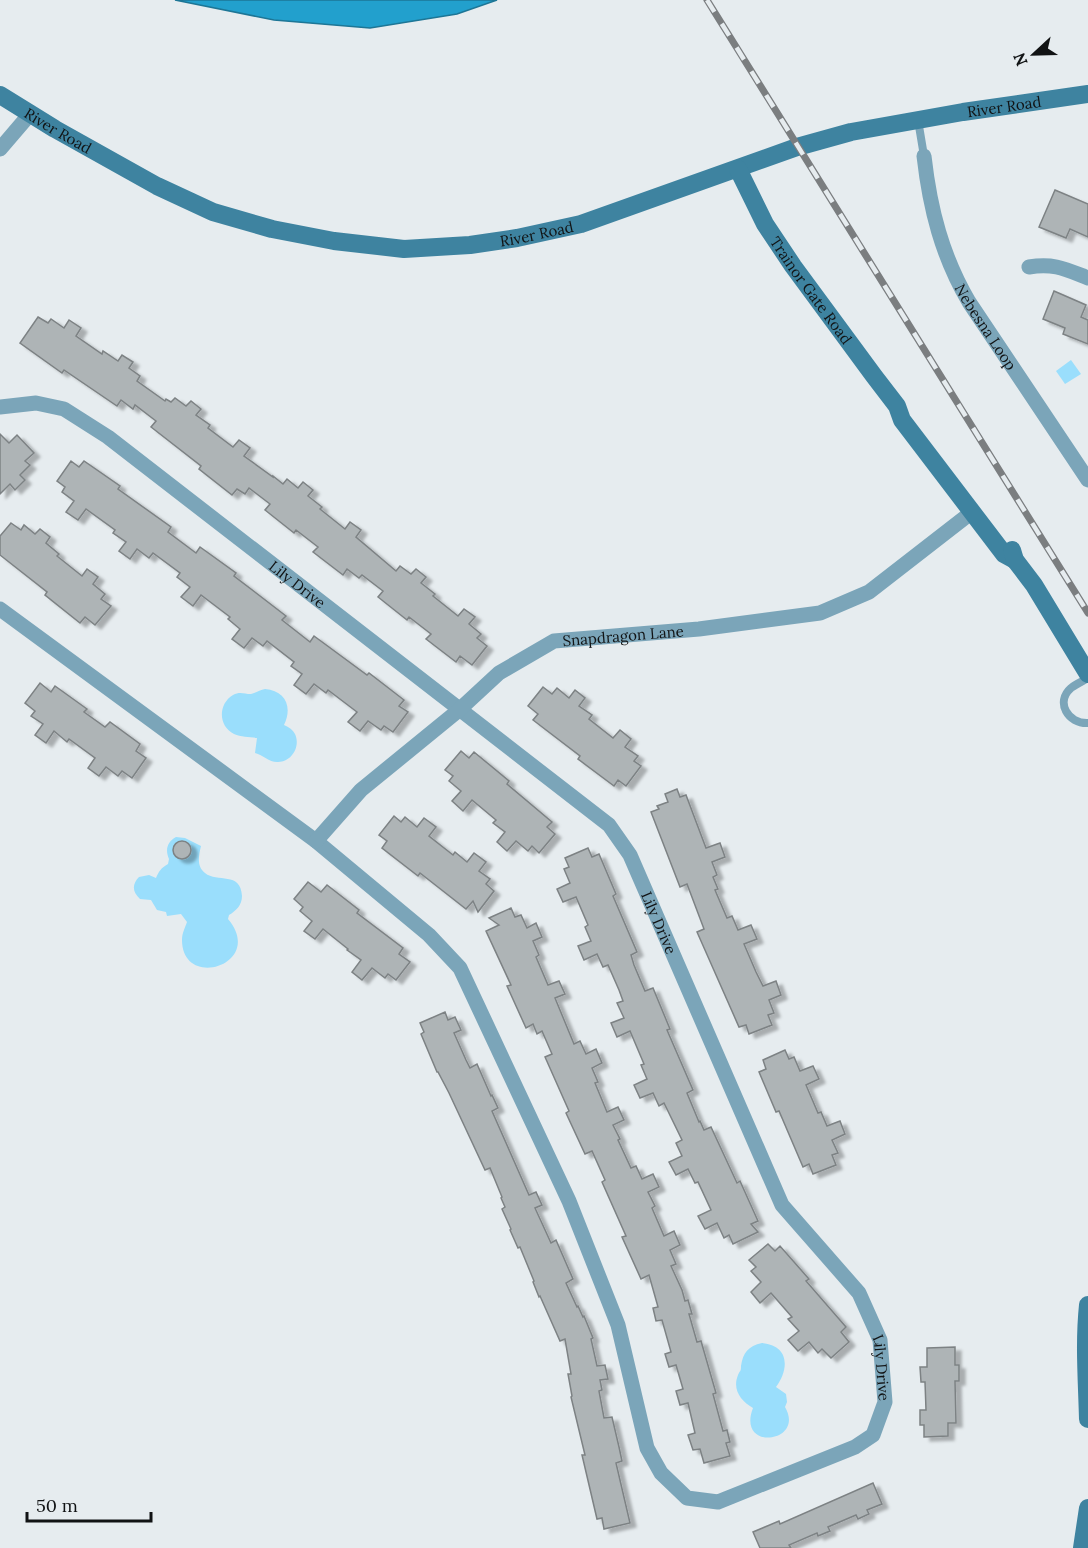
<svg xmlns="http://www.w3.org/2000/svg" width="1088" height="1548" viewBox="0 0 1088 1548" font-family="Lora,serif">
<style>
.green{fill:#9adefc}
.water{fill:#22a0cd;stroke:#1d7696;stroke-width:1.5}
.building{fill:#aeb4b6;stroke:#7d8284;stroke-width:1.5;filter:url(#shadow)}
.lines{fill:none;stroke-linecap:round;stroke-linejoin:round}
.lane{stroke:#7ba5b9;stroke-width:8}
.street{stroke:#7ba5b9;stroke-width:15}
.secondary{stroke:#3e83a0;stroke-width:18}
.rail-casing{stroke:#7b7e80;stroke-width:7}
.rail{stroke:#e6ecef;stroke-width:4.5;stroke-dasharray:14;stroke-linecap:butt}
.labels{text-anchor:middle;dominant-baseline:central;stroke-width:4.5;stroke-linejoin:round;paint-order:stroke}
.street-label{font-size:15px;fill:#111314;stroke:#e6ecef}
</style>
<defs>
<filter id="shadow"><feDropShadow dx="6" dy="4" stdDeviation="1.5" flood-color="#0004"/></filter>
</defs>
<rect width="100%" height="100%" fill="#e6ecef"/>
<g class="green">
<polygon points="1071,360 1081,374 1065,384 1056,371"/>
<path d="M265,689C285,691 293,706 284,725C289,727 293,730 295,734C301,747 291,763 277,762C269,762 263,755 255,753L257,738C250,737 241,737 234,734C218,726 218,704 233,695C240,691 244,694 251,694C255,693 260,690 265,689Z"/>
<path d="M176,837L185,838L201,846C199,855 196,866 205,873C217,883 241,871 242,896C242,905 236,911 229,915L228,919C266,964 182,991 182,940C182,933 185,928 187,922L181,914L167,916L166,912L157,910L151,900L140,899C132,892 132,884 139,877L149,875L156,878C159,871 161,868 168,864L169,859C165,850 167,842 176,837Z"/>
<path d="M762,1343C790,1346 789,1369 776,1387L786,1394L787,1402L785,1407C806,1443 736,1452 753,1408C741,1401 732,1390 738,1375C740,1370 741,1372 741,1366C743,1353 748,1346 762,1343Z"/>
</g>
<polygon class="water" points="175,0 497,0 457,14 370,28 274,20"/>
<g class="building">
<polygon points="1055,190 1088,204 1088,237 1070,229 1066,238 1039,227"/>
<polygon points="1054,291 1086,305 1081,317 1088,320 1088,344 1063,334 1065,328 1043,319"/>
<polygon points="38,317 48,323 51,319 64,328 69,320 81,328 76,336 102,354 103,351 118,361 122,355 133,362 129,368 140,376 137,381 165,401 166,399 171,402 175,398 186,406 191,401 201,409 196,415 210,425 208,428 233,447 239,440 250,448 244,456 273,477 273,476 283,484 287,479 298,488 303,482 313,490 308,496 322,507 320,509 345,529 350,522 361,530 356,537 396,571 400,566 411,574 416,569 426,577 421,583 435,594 433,596 458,616 464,609 475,617 469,624 481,634 477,638 487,646 472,665 460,656 456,662 426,639 431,634 409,617 407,620 378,597 383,591 362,575 359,578 347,569 343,575 313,552 318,547 296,530 294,533 265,510 270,504 249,488 245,494 237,489 232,495 199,469 201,466 151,427 156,421 135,405 133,409 121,400 117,406 64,370 62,373 20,343"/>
<polygon points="0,434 9,443 17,435 34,453 25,461 30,465 20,475 25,480 15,490 10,484 0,494"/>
<polygon points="71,461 79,467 84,461 120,486 118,489 171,527 168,532 196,553 200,547 236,573 234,576 286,616 282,620 310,642 314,636 367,675 369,673 404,700 399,706 408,712 393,732 384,726 381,730 368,721 360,731 348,722 357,712 328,690 326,693 314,684 306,694 294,685 302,674 291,666 294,662 267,641 263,646 252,638 244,648 232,639 240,629 228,619 230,617 201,595 193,606 181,597 190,587 177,577 180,573 153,553 149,558 137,549 130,559 119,551 126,542 113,533 115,530 86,509 78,520 66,512 74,501 62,492 65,487 57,481"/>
<polygon points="11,523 21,530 24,525 35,534 40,529 50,537 46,543 59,554 57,556 82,576 87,569 98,577 93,584 105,594 101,599 111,606 95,625 85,617 80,623 45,595 47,592 0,555 0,536"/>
<polygon points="40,683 51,692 55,686 87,709 84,712 105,727 110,722 140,744 136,751 146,758 132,778 122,771 118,776 106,767 99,776 88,768 95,758 69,739 67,742 54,731 46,743 35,735 43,724 31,716 35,711 25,703"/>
<polygon points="543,687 552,694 557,688 569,698 575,690 585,698 579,706 592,715 589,719 613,738 620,730 631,739 625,747 638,756 634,761 641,766 626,786 618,780 614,786 578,759 580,756 533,720 538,714 528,706"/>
<polygon points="461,751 469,758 474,752 509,781 507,784 552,822 547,827 555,834 539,853 532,846 528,851 516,841 507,851 497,842 505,832 493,823 496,820 472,800 463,811 452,801 461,791 449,781 453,776 445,770"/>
<polygon points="677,789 680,797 686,795 706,848 720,843 725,857 712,862 717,875 713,877 718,889 715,890 727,918 732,916 738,930 751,925 757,939 744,944 756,972 763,986 776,981 781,995 769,1000 774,1013 768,1015 772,1025 749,1034 746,1025 739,1027 697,932 704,929 687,884 680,887 651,812 659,809 657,806 668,802 665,794"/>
<polygon points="394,816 401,822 405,817 417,827 424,818 436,827 429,836 453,855 455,852 467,862 474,853 486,862 479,871 490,879 486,884 494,891 478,912 473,901 466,909 420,873 418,876 382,848 387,841 379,835"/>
<circle cx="182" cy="850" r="9"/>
<polygon points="588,848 592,857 599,854 616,894 613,896 637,952 631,955 634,965 645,991 653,988 670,1029 667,1030 693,1090 687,1093 699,1122 700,1121 704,1130 711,1127 737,1183 740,1181 758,1221 751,1224 758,1232 733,1244 729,1235 724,1238 717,1223 705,1229 698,1216 711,1210 698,1182 695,1183 688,1169 676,1175 669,1162 682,1156 676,1143 682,1140 664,1103 659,1106 653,1093 640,1098 634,1085 647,1079 641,1065 644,1064 630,1031 617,1037 611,1023 624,1018 617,1003 623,1001 619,990 608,965 603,967 597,954 584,960 578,946 591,941 585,927 588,925 576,897 563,902 557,889 570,883 564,869 569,867 565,858"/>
<polygon points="308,882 321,892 327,885 359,910 357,913 403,948 399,954 410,962 396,980 388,974 385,978 372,968 362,980 352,972 361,960 347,950 348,949 323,929 315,939 304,931 312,921 300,911 303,907 294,899"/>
<polygon points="511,908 515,917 521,915 527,928 536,923 542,937 533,941 539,955 536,957 548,985 559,981 565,994 555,998 574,1044 580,1041 586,1054 596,1049 602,1063 592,1068 598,1082 595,1083 607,1112 618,1107 624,1120 613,1125 620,1139 618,1140 631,1168 636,1166 642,1179 653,1174 659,1187 648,1192 655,1206 652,1208 664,1236 674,1231 680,1245 670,1250 676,1264 671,1266 682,1290 685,1301 688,1300 692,1314 689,1314 697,1342 701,1341 716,1393 713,1394 723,1431 727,1430 730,1442 726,1443 730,1456 704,1463 700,1449 693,1450 688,1435 695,1433 688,1403 680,1405 676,1391 683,1389 676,1365 669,1367 665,1354 671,1352 662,1320 656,1321 653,1308 658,1307 649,1275 641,1279 622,1237 626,1236 602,1182 605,1180 592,1151 585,1154 566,1113 569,1111 545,1057 552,1054 542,1031 537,1034 533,1024 526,1028 507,986 511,985 486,931 499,925 489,918"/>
<polygon points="445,1012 448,1020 455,1017 461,1030 454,1033 466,1060 470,1068 477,1064 491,1096 492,1095 498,1108 492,1111 529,1195 536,1192 542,1205 535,1208 551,1243 556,1240 573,1279 566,1283 577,1307 578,1306 583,1317 584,1316 593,1338 591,1339 597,1366 605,1365 608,1379 600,1380 602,1390 599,1391 604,1418 612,1417 619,1447 622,1461 616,1463 630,1523 604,1529 602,1518 597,1519 582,1455 585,1455 571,1397 572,1396 568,1374 571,1374 565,1339 560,1341 540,1296 539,1297 533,1282 534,1281 520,1247 518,1248 510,1230 511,1229 502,1209 505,1207 501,1198 502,1197 490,1168 485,1170 449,1093 438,1072 437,1072 421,1034 424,1032 420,1023"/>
<polygon points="785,1050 789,1059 794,1057 800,1071 813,1066 819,1079 806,1085 818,1113 821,1112 827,1126 840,1121 845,1134 832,1140 838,1153 832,1155 836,1165 813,1174 809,1164 803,1167 779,1111 776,1112 759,1072 766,1069 763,1060"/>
<polygon points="768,1244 775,1251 780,1246 809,1279 806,1281 846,1327 841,1332 849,1342 831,1358 822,1349 818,1353 809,1342 798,1351 788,1340 799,1331 788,1319 792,1317 771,1293 760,1303 751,1292 761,1282 751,1271 756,1267 749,1260"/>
<polygon points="955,1347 955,1365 959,1365 959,1381 955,1381 956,1423 948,1423 948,1436 924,1437 924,1425 920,1425 920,1410 926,1410 925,1382 921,1382 920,1367 927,1367 927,1348"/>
<polygon points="873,1483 882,1504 867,1510 869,1514 858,1519 856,1515 828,1527 830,1531 818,1536 817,1533 789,1545 791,1548 760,1548 753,1532 779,1521 780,1524"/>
</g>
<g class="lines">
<g class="lane">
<polyline points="918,120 924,156"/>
<path d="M1088,678C1083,681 1076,684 1071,688C1055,702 1068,724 1088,723"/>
</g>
<g class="street">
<polyline points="0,149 30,114"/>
<path id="s1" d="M924,156C930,209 942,256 969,302L1088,480"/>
<path d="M1029,267C1054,263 1065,269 1088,278"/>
<path id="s2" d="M0,407L36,403L64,409L108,437L609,825L630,855L782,1205L859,1293L880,1340L885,1402L873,1435L855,1447L718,1502L687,1498L661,1473L647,1448L618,1325L569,1201L460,968L429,935L316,841L0,609"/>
<path id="s3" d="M316,841L361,790L459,710L499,673L554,641L699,629L820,613L869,592L972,512"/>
</g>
<g class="secondary">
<path id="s4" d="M0,95L55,129L157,186L213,212L272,229L334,241L404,249L470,245L517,238L581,224L797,147L851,132L963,112L1088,94"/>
<path id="s5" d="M738,169L765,224L793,266L874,376L897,406L902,420L1004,554L1015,560"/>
<polyline points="1012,550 1015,560 1034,585 1088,674"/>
<path d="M1088,1305C1084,1344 1087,1380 1088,1419"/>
<polyline points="1082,1548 1088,1508"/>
</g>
<g class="rail-casing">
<polyline id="rail" points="707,0 1088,613"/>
</g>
<use href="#rail" class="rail"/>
</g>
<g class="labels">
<g class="street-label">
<text stroke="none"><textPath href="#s4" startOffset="1058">River Road</textPath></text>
<text stroke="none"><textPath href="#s4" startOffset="68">River Road</textPath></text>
<text stroke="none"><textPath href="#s4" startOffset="572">River Road</textPath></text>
<text stroke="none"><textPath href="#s5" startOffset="142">Trainor Gate Road</textPath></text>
<text stroke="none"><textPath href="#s1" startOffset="184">Nebesna Loop</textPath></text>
<text stroke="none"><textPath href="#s2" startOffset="357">Lily Drive</textPath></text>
<text stroke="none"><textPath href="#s3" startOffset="382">Snapdragon Lane</textPath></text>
<text stroke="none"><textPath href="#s2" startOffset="861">Lily Drive</textPath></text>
<text stroke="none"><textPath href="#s2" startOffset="1365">Lily Drive</textPath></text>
</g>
</g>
<g transform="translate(1034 54) rotate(248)" stroke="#e6ecef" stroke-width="4.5" paint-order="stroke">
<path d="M0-4.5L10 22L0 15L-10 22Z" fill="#111314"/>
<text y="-9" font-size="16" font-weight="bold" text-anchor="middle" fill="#111314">N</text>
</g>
<path d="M27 1512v9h124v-9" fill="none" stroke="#111314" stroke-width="3"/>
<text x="36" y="1512" font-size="18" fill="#111314" stroke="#e6ecef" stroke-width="4.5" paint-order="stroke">50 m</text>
</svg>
